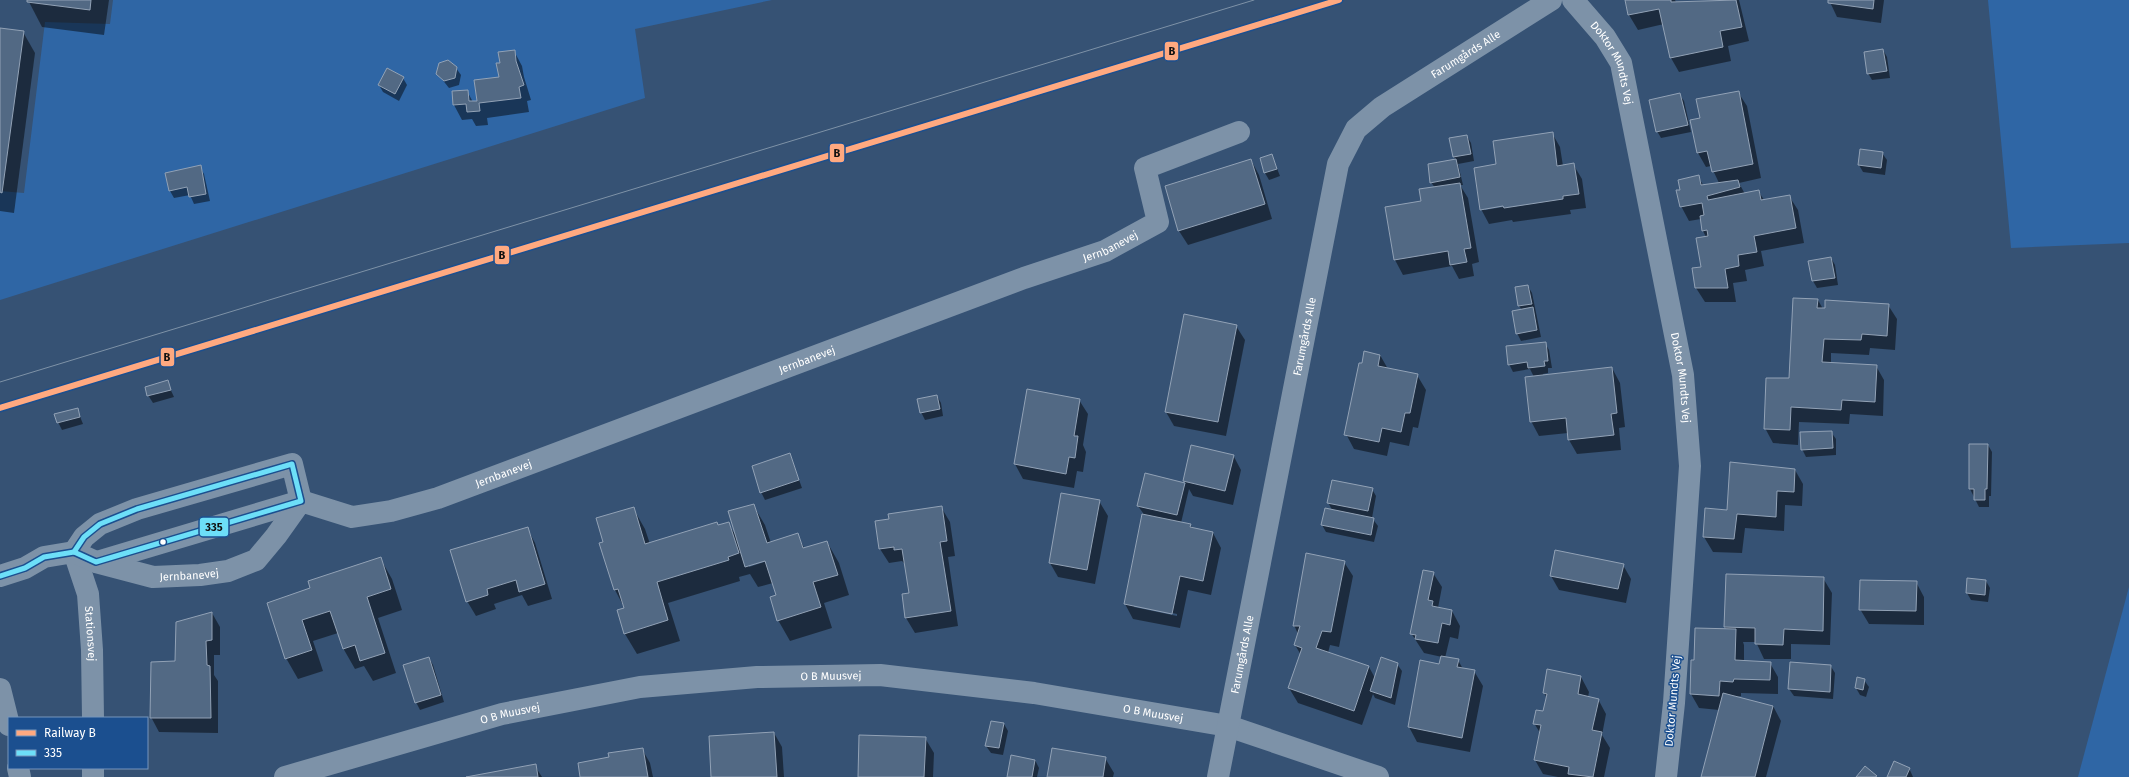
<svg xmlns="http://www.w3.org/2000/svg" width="2129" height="777" viewBox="0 0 2129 777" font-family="'Fira Sans',sans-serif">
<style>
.green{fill:#2f66a5}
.shadow{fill:#0007;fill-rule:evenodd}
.building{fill:#526984;stroke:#92a2b6}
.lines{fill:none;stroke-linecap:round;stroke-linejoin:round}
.minor{stroke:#7d92a8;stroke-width:22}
.tram{stroke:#7e92a7;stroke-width:1}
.bus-1-casing{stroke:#1b4f8f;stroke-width:8}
.bus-1{stroke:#6ddff8;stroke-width:5}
.rail-1-casing{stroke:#1b4f8f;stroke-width:9}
.rail-1{stroke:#ffa980;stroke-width:6}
.bus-dot{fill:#fff;stroke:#1b4f8f;stroke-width:1.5}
.labels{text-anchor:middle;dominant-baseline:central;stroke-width:3;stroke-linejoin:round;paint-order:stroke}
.street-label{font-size:11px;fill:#fff;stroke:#1b4f8f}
.line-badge{stroke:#1b4f8f;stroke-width:1.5}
.pale-badge-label{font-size:11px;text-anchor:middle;font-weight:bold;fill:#111}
</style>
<rect width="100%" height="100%" fill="#365274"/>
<g class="green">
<polygon points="113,0 772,0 635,29 645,98 0,300 0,191 24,193 45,22 110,24"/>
<polygon points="1988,0 2129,0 2129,243 2011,248"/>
<polygon points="2129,587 2129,777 2078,777"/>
</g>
<g class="shadow">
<polygon points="28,0 109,0 104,35 42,27"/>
<polygon points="1626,0 1675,0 1676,2 1739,0 1749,41 1728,46 1731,61 1679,72 1671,58 1664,24 1638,30 1629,15"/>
<polygon points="1829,0 1884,0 1881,23 1837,17"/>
<polygon points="0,29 23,32 35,53 14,213 0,211"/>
<polygon points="1883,50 1887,57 1890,78 1872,80 1868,73"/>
<polygon points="514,51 522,66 524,77 531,100 527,101 529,112 487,118 488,125 476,126 472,119 462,120 454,105 453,92 467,91 473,102 478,102 500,78 501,64"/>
<polygon points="456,68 461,75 459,85 449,88 437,73"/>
<polygon points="403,78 407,85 399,101 383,92 379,85"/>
<polygon points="1738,92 1747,106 1761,178 1739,183 1745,194 1759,192 1764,200 1789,196 1798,210 1804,243 1761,251 1764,266 1745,270 1747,281 1733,283 1736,302 1705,302 1696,288 1702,268 1706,237 1703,231 1701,219 1689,221 1681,206 1682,190 1698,177 1704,186 1719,183 1711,166 1706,167 1698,153 1701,119"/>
<polygon points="1679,94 1684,101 1691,132 1661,138 1657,131"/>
<path d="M1552,133L1560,147L1563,166L1573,164L1582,179L1586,208L1570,210L1571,214L1513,222L1512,220L1489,224L1481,209L1497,165ZM1508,204L1509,206L1485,210V208Z"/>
<polygon points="1467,136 1471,143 1474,161 1458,164 1463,185 1460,185 1468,198 1479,262 1472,264 1474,276 1459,279 1452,266 1403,275 1395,260 1386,208 1422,202 1435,188 1431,182 1455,160 1450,139"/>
<polygon points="1882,153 1887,160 1885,175 1863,172 1859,165"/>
<polygon points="1272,156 1280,176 1269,180 1265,173"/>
<polygon points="1251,160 1259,175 1272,219 1188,245 1179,231 1166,186"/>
<polygon points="200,167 204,174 210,201 194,204 190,195 174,198 170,191"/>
<polygon points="1831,258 1835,265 1838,285 1817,288 1813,281"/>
<polygon points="1528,286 1532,293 1541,337 1521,341 1517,333 1522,310 1519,306"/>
<polygon points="1818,300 1823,309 1888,305 1897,319 1895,350 1870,348 1869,355 1831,353 1831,363 1876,366 1884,380 1883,416 1850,414 1849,424 1799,422 1798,445 1773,443 1765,428 1790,380"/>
<polygon points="1236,326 1245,340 1226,436 1174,426 1166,412"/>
<polygon points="1545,343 1549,350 1552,368 1548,368 1548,373 1543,374 1543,376 1612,368 1620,383 1625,427 1619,428 1621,450 1577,454 1569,440 1568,433 1539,436 1531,421 1534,377 1530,369 1513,372 1509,364"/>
<polygon points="1380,355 1388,369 1417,375 1426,390 1418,428 1413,427 1409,446 1390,442 1387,456 1354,449 1346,434 1362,364"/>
<polygon points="167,382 174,397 153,403 148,395"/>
<polygon points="937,396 941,403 943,416 925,420 921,412"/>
<polygon points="1079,400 1088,414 1083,445 1086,452 1083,472 1077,471 1074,488 1023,479 1015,464"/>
<polygon points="77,409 83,424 62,430 58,422"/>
<polygon points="1831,432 1836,439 1836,455 1806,457 1802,449"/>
<polygon points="1988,445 1992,452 1991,496 1989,496 1989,507 1979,507 1970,489"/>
<polygon points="790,455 802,488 765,500 761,492"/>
<path d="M1233,455L1241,470L1233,505L1193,496L1189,489L1181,523L1190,524L1193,529L1213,533L1221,548L1211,595L1188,590L1180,628L1133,619L1125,604L1143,513L1138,506L1146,475L1186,484L1184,481ZM1134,605L1177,614V616L1134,607Z"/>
<polygon points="1731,463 1795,470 1803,484 1802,506 1785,505 1784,531 1745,528 1742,553 1713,552 1704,537 1728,511"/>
<polygon points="1372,489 1376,496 1372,518 1378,526 1374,542 1326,532 1322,525 1332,510 1328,502"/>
<polygon points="1099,501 1108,516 1095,584 1058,577 1050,563"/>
<path d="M753,505L765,525L771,543L797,535L805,549L827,542L839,563L849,595L824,603L832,628L790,641L778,620L777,596L773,583L758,587L750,574L739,577L740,581L668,603L680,641L637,654L625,634L618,611L625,609L615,590L601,543L604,542L633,508L645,529L650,544L728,523L736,536ZM770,559V560L749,567V565Z"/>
<polygon points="941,507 950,522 955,556 948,557 958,626 915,633 906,618 903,595 910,594 905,564 902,561 889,563 880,549"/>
<polygon points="527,528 535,543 552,599 528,606 522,595 494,604 496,609 476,616 467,601"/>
<polygon points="380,558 392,579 402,610 378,618 396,673 373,681 364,666 355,669 343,648 338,633 313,641 323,671 298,679 286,658 311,589"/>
<polygon points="1344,562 1353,576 1339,647 1330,645 1328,653 1369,667 1375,678 1397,664 1402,671 1395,705 1375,698 1373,694 1362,725 1298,703 1289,688 1301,655 1295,645 1298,634 1294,625"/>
<polygon points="1623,565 1631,579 1626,603 1559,590 1551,576"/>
<polygon points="1433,573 1442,587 1438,608 1452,611 1460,626 1458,639 1450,637 1445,658 1458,660 1463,669 1474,671 1483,686 1470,752 1417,742 1409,727 1440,665 1442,657 1424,653 1411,633"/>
<polygon points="1727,575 1823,578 1832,593 1830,645 1791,644 1791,659 1764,659 1756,642 1743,642 1744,645 1744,662 1770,663 1778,677 1778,694 1741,693 1741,696 1735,697 1773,706 1781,721 1766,777 1702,777 1719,710 1699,708 1691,694 1695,661 1727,630 1725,627"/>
<polygon points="1986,581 1990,588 1988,602 1971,600 1967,593"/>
<polygon points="1916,582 1924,597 1924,625 1869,624 1860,609"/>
<polygon points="212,613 220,627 220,655 214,655 214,675 218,681 218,733 159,732 151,717 176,662"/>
<polygon points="429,658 433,665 444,702 420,710 416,702"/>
<polygon points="1791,664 1830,665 1835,673 1833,699 1794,696 1789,689"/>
<polygon points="1581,677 1589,692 1588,697 1598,699 1606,714 1602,735 1610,748 1604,777 1558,777 1543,774 1535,760 1540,733 1534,723 1544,712 1547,698 1544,693"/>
<polygon points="1864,680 1869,687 1866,697 1860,695 1856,688"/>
<polygon points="991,722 1004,724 1008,731 1003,755 991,753 986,746"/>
<polygon points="774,733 782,747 784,777 712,777"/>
<polygon points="925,738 934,753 933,777 859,777"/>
<polygon points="642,749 650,763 653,777 581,777 610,758"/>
<polygon points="1105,758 1114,773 1113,777 1048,777"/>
<polygon points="1035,760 1039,768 1037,777 1008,777"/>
<polygon points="535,766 542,777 472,777"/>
<polygon points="1909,768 1913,777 1888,777"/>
</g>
<g class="building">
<polygon points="27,0 91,0 90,10 27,2"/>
<polygon points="1625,0 1671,0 1671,2 1736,0 1742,27 1720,31 1723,47 1670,58 1659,9 1628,15"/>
<polygon points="1828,0 1874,0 1873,9 1828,3"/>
<polygon points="0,28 24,31 2,193 0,192"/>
<polygon points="1883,49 1887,71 1867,74 1864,52"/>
<polygon points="515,50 516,61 524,85 519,87 521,98 479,103 480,111 467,112 466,104 453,105 452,91 468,90 469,101 477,101 474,80 499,77 496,63 500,63 498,52"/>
<polygon points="448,60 457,67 455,78 444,81 436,74 439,63"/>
<polygon points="387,68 404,77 395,94 378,85"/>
<polygon points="1739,91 1753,164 1712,172 1707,151 1697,153 1690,120 1700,118 1696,99"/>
<polygon points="1680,93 1688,125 1656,132 1649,100"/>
<polygon points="1553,132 1557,166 1574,163 1579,194 1563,196 1563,199 1504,208 1503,206 1480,210 1474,168 1496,164 1493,141"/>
<polygon points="1467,135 1471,154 1453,157 1449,138"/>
<polygon points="1860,149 1883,152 1881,168 1858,165"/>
<polygon points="1272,154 1277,169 1264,173 1260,158"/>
<polygon points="1251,159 1265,204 1178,231 1165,186"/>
<polygon points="1456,159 1460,177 1430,183 1428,164"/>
<polygon points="201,165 206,194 189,197 187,187 169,191 165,173"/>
<polygon points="1699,175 1701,185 1738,180 1740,187 1707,196 1708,200 1759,190 1761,200 1790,195 1796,228 1754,236 1757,252 1738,255 1739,266 1725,269 1728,288 1695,288 1692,268 1701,267 1696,238 1708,236 1707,230 1702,231 1700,216 1704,215 1702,203 1680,207 1676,190 1680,190 1678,180"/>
<polygon points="1460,183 1471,248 1464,249 1467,262 1450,265 1448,251 1394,260 1385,207 1421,201 1419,189"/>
<polygon points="1831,257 1835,278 1812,281 1808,261"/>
<polygon points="1528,285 1532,304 1518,306 1515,287"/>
<polygon points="1793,298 1818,299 1817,308 1825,308 1825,300 1889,304 1887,336 1862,334 1861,340 1824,339 1822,362 1877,365 1875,402 1842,400 1841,410 1791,407 1790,430 1764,429 1766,378 1789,378"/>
<polygon points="1533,307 1537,330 1516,334 1512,311"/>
<polygon points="1184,314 1237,325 1218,422 1165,412"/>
<polygon points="1546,342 1548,361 1544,361 1545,366 1528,368 1527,362 1508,365 1506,346"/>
<polygon points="1364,351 1380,355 1378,366 1418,374 1410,413 1405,413 1401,432 1382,428 1379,442 1344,435 1359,363 1362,363"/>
<polygon points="1612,367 1617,413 1611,414 1614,435 1568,440 1566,418 1530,422 1525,377"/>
<polygon points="168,380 171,390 147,396 145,387"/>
<polygon points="1027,389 1080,399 1074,436 1078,436 1075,458 1069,457 1066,474 1014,464"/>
<polygon points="937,395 940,409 920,413 917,399"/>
<polygon points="78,408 80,417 57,423 54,414"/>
<polygon points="1832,431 1833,448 1801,450 1800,432"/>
<polygon points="1969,444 1988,444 1987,489 1985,489 1985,500 1974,500 1974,489 1969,489"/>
<polygon points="1191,445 1234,455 1225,491 1183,481"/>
<polygon points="790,453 799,480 760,493 752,466"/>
<polygon points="1730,462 1795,469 1794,492 1777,491 1776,517 1737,514 1734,539 1703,537 1705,508 1727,510"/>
<polygon points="1145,473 1185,483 1177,515 1137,506"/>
<polygon points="1332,480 1373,488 1368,511 1327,503"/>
<polygon points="1061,493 1100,500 1087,570 1049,563"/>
<polygon points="754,504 767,543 798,533 803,548 827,541 838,575 813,582 821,607 777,621 770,597 776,595 765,561 745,567 728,511"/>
<polygon points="942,506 947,541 940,542 951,611 905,618 902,594 909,593 902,549 894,550 894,547 879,549 875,521 889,519 888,514"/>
<polygon points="634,507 645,544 717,522 718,525 729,522 739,553 728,557 729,560 657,582 668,620 624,634 617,610 624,608 618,589 614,590 599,543 603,542 596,518"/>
<polygon points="1325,508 1374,518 1371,535 1321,525"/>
<polygon points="1142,514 1191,524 1190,527 1213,532 1203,581 1180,576 1172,614 1124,604"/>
<polygon points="528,527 545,584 519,592 516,580 487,589 488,595 466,602 450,550"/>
<polygon points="1555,550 1624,564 1618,589 1550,576"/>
<polygon points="1306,553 1345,561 1331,632 1322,631 1316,648 1369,666 1354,711 1288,688 1302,648 1294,645 1300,626 1293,626"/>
<polygon points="381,557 391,589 367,597 385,653 360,661 355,645 343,649 330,611 302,620 312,650 285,659 267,603 310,588 308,581"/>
<polygon points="1423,570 1434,572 1428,600 1433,601 1432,606 1452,610 1450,625 1442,623 1438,643 1415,639 1416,635 1410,634"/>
<polygon points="1726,574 1824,577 1823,631 1784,629 1783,645 1755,644 1755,628 1724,627"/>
<polygon points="1967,578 1986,580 1985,595 1966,593"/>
<polygon points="1860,580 1917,581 1916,611 1859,610"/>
<polygon points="212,612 212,640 206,641 207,665 210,666 211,718 150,718 151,662 175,661 176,622"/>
<polygon points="1695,628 1736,629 1735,660 1771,662 1770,680 1734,679 1733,682 1720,681 1719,696 1690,694 1691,660 1694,660"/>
<polygon points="1441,656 1459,659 1457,667 1475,670 1462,738 1408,727 1420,660 1439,664"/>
<polygon points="429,657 441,695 415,703 403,665"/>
<polygon points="1381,657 1398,663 1391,698 1370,691"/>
<polygon points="1790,662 1831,665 1830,692 1788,689"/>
<polygon points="1547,669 1581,676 1578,694 1599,699 1592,730 1602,732 1593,777 1568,774 1569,767 1534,760 1541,725 1533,724 1536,710 1543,711 1547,694 1543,693"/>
<polygon points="1857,677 1865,679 1863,690 1855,688"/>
<polygon points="1723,693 1773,706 1755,777 1701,777"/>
<polygon points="991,721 1004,723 999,748 985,746"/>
<polygon points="774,732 777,777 711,777 709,736"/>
<polygon points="859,735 926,737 924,777 858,777"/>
<polygon points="643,748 648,777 580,777 578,763 609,757 608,753"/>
<polygon points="1052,748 1106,757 1103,777 1047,777"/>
<polygon points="1011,755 1035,760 1032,777 1007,777"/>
<polygon points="1894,761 1910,768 1906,777 1887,777"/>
<polygon points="536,764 538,777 466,777"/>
<polygon points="1865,766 1877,776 1875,777 1856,777"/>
</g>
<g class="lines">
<g class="minor">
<path id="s1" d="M1573,0L1605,37L1621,63L1683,375L1690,466L1674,703L1666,777"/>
<polyline points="74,552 84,537 100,524 137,509 292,464 301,501 97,562"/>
<path id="s2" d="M74,552L88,594L92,650L93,718"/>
<path id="s3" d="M0,576L25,568L44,557L74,552L96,562L153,577L200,575L228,571L256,560L276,536L301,501L352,517L391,511L438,498L1024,278L1105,251L1158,222L1145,168L1239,132"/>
<polyline points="0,689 9,725"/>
<polyline points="18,768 20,777"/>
<polyline points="93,768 93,777"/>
<path id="s4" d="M285,777L502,714L640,687L757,677L880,675L1034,693L1228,726L1378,777"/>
<path id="s5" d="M1218,777L1338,164L1356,129L1382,107L1551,0"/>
</g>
<polyline class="tram" points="0,382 1254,0"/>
<g class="bus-1-casing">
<g id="bus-1">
<polygon points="292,464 301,501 96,562 74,552 84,537 100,524 137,509"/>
<polyline points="0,576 25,568 44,557 74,552"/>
</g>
</g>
<use href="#bus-1" class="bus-1"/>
<g class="rail-1-casing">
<polyline id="rail-1" points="0,408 1339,0"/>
</g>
<use href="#rail-1" class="rail-1"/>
</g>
<circle class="bus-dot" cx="163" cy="542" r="3.5"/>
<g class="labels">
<g class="street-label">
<text stroke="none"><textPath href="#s5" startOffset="797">Farumgårds Alle</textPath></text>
<text stroke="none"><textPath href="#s1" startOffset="76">Doktor Mundts Vej</textPath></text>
<text stroke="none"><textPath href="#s3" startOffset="1201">Jernbanevej</textPath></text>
<text stroke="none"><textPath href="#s5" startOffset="449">Farumgårds Alle</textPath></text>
<text stroke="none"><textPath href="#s3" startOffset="877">Jernbanevej</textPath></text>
<text stroke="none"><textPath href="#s1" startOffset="400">Doktor Mundts Vej</textPath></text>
<text stroke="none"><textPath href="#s3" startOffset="553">Jernbanevej</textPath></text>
<text stroke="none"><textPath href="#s3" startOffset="198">Jernbanevej</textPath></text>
<text stroke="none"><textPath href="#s2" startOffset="84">Stationsvej</textPath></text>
<text stroke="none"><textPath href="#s5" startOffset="125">Farumgårds Alle</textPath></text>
<text stroke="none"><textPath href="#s4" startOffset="558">O B Muusvej</textPath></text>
<text transform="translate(1673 701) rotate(-85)">Doktor Mundts Vej</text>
<text stroke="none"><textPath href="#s4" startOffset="234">O B Muusvej</textPath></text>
<text stroke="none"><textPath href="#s4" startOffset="883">O B Muusvej</textPath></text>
</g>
</g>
<g class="line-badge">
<rect x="1164" y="41" width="15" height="20" rx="4" fill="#ffa980"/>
<rect x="829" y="143" width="16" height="20" rx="4" fill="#ffa980"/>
<rect x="494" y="245" width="16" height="20" rx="4" fill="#ffa980"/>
<rect x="160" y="347" width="15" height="20" rx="4" fill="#ffa980"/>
<rect x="199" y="517" width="30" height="20" rx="4" fill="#6ddff8"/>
</g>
<g class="pale-badge-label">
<text x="1172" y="55">B</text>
<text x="837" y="157">B</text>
<text x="502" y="259">B</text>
<text x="167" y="361">B</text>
<text x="214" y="531">335</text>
</g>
<rect x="8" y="717" width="140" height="52" fill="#1b4f8f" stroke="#7695bc"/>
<rect x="16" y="730" width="20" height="6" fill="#ffa980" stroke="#7695bc"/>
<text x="44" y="737" font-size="12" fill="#ffffff">Railway B</text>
<rect x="16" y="750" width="20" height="6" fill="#6ddff8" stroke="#7695bc"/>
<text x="44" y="757" font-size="12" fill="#ffffff">335</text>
</svg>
